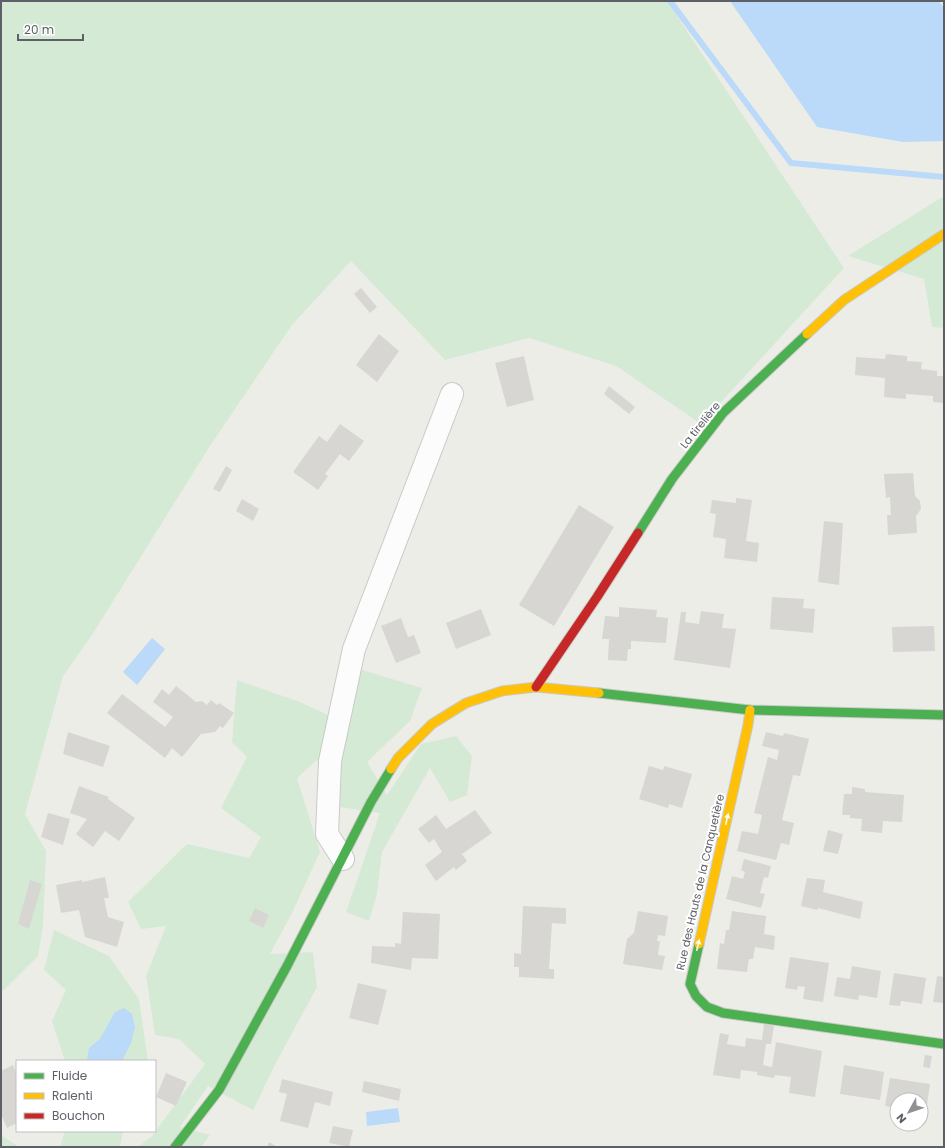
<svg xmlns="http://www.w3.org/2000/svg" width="945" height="1148" viewBox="0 0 945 1148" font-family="Poppins,sans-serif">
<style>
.green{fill:#d5ead5}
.water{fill:#bbd9f8}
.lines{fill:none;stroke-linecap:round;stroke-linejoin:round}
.stream{stroke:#bbd9f8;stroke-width:6}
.building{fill:#d7d6d2}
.street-casing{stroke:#c9cac8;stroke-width:24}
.fast-casing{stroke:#cacac9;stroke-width:11}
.slow-casing{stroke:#cacac9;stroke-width:11}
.jam-casing{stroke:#cacac9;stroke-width:11}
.street{stroke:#fcfcfc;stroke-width:22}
.fast{stroke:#4caf50;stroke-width:9}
.slow{stroke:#ffc107;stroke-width:9}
.jam{stroke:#c62828;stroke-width:9}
.oneway{fill:#f6fbf6}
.labels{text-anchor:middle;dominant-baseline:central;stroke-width:4;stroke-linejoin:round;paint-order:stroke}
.street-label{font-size:11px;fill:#5d6066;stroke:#fff}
</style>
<rect width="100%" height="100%" fill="#edede8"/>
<g class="green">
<polygon points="1,1 667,1 844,268 701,424 616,366 529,338 445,360 351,261 292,325 210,446 92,635 63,676 25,814 46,851 43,926 38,956 3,991 1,990"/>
<polygon points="944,196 944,328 932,327 924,279 848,256"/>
<polygon points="359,669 422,688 410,721 367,762 387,795 421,744 456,736 472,756 467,795 450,802 430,768 382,852 377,894 369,921 346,912 380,813 340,807 317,760 297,778 320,852 292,913 270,954 313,952 317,987 278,1059 253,1110 208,1086 180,1127 210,1135 201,1147 138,1147 152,1136 205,1064 179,1039 155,1035 146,976 166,926 141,929 128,902 187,844 249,858 261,837 221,808 247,757 232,742 237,680 300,702 350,725"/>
<polygon points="54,930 109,956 139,999 148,1061 65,1061 52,1021 66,990 44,970"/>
<polygon points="65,1131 123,1131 120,1147 60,1147"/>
<polygon points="1,1135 19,1147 1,1147"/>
</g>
<g class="water">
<polygon points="730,1 939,1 944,8 944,141 903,142 817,127"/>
<polygon points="152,638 165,649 137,685 123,672"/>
<polygon points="124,1008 132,1014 135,1027 131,1043 122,1061 88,1061 87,1060 89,1048 100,1039 115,1012"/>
<polygon points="398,1108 400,1122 367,1126 366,1112"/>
</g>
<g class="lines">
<polyline class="stream" points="670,1 791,163 944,177"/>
</g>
<g class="building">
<polygon points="361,288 377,307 370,313 354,294"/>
<polygon points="379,334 399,351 377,382 356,365"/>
<polygon points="886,354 907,356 907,361 922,362 921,369 937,371 937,376 944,376 944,403 933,402 933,396 906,394 906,399 884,397 885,378 855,375 856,357 885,359"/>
<polygon points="524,356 534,400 507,407 495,363"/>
<polygon points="609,386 635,407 629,414 604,394"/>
<polygon points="340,424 364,441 349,461 340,454 325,474 328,476 318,490 293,472 319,436 327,442"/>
<polygon points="226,466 232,470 220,492 213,489"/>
<polygon points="913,473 915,496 920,501 921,509 916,516 917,533 888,535 887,515 891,515 890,497 886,498 884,474"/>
<polygon points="736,498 752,500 746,541 759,543 757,562 724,558 726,539 713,537 716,514 710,513 712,500 736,503"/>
<polygon points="242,499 259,509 253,521 236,511"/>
<polygon points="579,505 614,527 554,626 519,605"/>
<polygon points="824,521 843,523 839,585 818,582"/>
<polygon points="772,597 804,599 803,608 815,609 813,633 770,629"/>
<polygon points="619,607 657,610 656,617 668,618 666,643 631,641 631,649 628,649 627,661 608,660 609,639 602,639 605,616 619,617"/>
<polygon points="481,609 491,635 456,649 446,623"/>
<polygon points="701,611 724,614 722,628 736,629 730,668 674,660 681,612 686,612 685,622 699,624"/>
<polygon points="401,618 408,637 414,635 421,653 396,663 381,626"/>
<polygon points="934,626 935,651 893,652 892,627"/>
<polygon points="176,686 196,702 202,701 207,705 211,700 217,705 219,703 234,713 223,728 220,726 215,732 201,734 182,757 172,748 165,758 107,713 122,694 165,727 173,717 153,702 162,689 169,695"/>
<polygon points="68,732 110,746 103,767 63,754"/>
<polygon points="766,732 783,736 784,733 809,739 800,776 793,775 782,820 794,823 789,845 781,843 776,860 737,851 742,831 758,834 762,815 754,813 768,757 777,760 779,750 762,746"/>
<polygon points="649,766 663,770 664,766 692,774 682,808 669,804 668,808 639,799"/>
<polygon points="79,786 109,797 108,799 135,818 119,841 105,831 93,847 76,834 87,819 70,813"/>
<polygon points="852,787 865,789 865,792 904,795 902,822 883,821 882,833 861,831 862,819 850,818 850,815 842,815 844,794 852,794"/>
<polygon points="475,810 492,833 462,854 467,861 456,870 454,867 436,881 425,865 442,852 434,839 429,843 418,829 436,815 446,829"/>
<polygon points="48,813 70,819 63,845 41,837"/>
<polygon points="828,830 843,834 838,854 823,851"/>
<polygon points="744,859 771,866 768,878 764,877 760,893 765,894 761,908 726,899 732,876 743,879 745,872 741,870"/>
<polygon points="105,877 109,898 104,898 108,917 124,922 117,947 85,937 79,910 61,913 56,885 82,880 82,882"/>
<polygon points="807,878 825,880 823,892 863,902 860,919 818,908 817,910 801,906"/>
<polygon points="30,880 42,884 29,929 18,924"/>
<polygon points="523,906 566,908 566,924 552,923 549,969 554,969 554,979 519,977 519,967 514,967 514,953 521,954"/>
<polygon points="255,908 269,915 263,928 249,921"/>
<polygon points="638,911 668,916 665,936 658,935 657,941 660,941 658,955 665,956 662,970 623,964 627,939 634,933"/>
<polygon points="732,911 766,916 764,934 775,936 774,950 755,947 753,959 749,959 747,972 717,969 720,943 724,944 726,930 729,930"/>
<polygon points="403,912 440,914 438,959 412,958 411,970 371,963 372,946 395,947 395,943 401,944"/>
<polygon points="790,957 829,963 823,1002 803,999 805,987 798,986 797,990 785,988"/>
<polygon points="852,966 881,971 877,998 859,995 858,1000 834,996 837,977 850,979"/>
<polygon points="894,973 926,978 922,1004 901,1001 900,1006 889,1005"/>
<polygon points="937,976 944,977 944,1003 933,1002"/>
<polygon points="358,983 387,990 378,1025 349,1018"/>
<polygon points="764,1024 774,1026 771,1044 766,1044 763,1065 772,1067 776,1042 822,1051 815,1097 789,1093 791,1077 775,1075 774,1078 757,1075 757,1072 741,1070 740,1079 713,1075 720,1033 729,1035 727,1044 745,1047 746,1038 762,1040"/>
<polygon points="925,1055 932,1056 930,1068 923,1067"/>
<polygon points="13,1065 17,1075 17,1123 7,1128 1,1114 1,1110 2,1110 1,1106 1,1071"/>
<polygon points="844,1065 884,1072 880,1100 840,1094"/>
<polygon points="166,1073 187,1082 176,1106 156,1097"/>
<polygon points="890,1078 930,1084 926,1112 921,1112 921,1100 897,1100 897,1108 885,1106"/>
<polygon points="282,1079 333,1092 330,1106 315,1102 308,1128 280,1121 287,1094 279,1092"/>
<polygon points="364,1081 401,1089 399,1101 362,1092"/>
<polygon points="333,1126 353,1130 349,1147 329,1143"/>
<polygon points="269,1142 277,1147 267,1147"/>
</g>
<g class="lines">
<g class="street-casing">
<polyline id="street" points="343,859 327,834 330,761 354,649 452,394"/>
</g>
<g class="fast-casing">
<g id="fast">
<polyline points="638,533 672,479 723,413 807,334"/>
<polyline points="599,693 750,710 944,715"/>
<polyline points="699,944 690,984 696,996 707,1007 723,1013 944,1044"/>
<polyline points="175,1147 219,1090 287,966 371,802 391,769"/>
</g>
</g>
<g class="slow-casing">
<g id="slow">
<polyline points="807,334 844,300 944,234"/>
<polyline points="391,769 398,758 432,724 466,703 502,691 536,687 599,693"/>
<polyline points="699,944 748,725 750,710"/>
</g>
</g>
<g class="jam-casing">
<polyline id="jam" points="536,687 597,597 638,533"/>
</g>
<use href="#street" class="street"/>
<use href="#fast" class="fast"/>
<use href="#slow" class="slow"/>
<use href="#jam" class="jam"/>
</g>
<defs><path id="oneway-solid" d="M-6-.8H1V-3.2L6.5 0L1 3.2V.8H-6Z"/></defs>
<g class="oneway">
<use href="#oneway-solid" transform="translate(727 819) rotate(-77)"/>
<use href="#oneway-solid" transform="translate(698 945) rotate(-77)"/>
</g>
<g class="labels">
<g class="street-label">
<text transform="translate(700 425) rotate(-51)">La tirelière</text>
<text transform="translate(700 882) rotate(-77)">Rue des Hauts de la Canquetière</text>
</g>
</g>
<rect width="945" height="1148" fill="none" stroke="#5d6066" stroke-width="4"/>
<rect x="16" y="1060" width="140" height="72" fill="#ffffff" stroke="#bebfc2"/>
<rect x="24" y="1073" width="20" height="6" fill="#4caf50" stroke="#bebfc2"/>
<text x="52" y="1080" font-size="12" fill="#5d6066">Fluide</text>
<rect x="24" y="1093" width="20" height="6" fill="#ffc107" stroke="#bebfc2"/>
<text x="52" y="1100" font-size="12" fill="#5d6066">Ralenti</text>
<rect x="24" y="1113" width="20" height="6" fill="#c62828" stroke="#bebfc2"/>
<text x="52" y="1120" font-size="12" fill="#5d6066">Bouchon</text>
<g transform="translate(909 1112) rotate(230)"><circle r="19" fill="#ffffff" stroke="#bebfc2"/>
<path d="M0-3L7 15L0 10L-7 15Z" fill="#8f9194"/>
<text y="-6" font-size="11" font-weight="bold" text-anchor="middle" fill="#5d6066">N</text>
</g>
<path d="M18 34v6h65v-6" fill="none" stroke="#5d6066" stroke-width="2"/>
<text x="24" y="34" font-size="12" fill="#5d6066" stroke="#ffffff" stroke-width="3" paint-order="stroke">20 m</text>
</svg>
